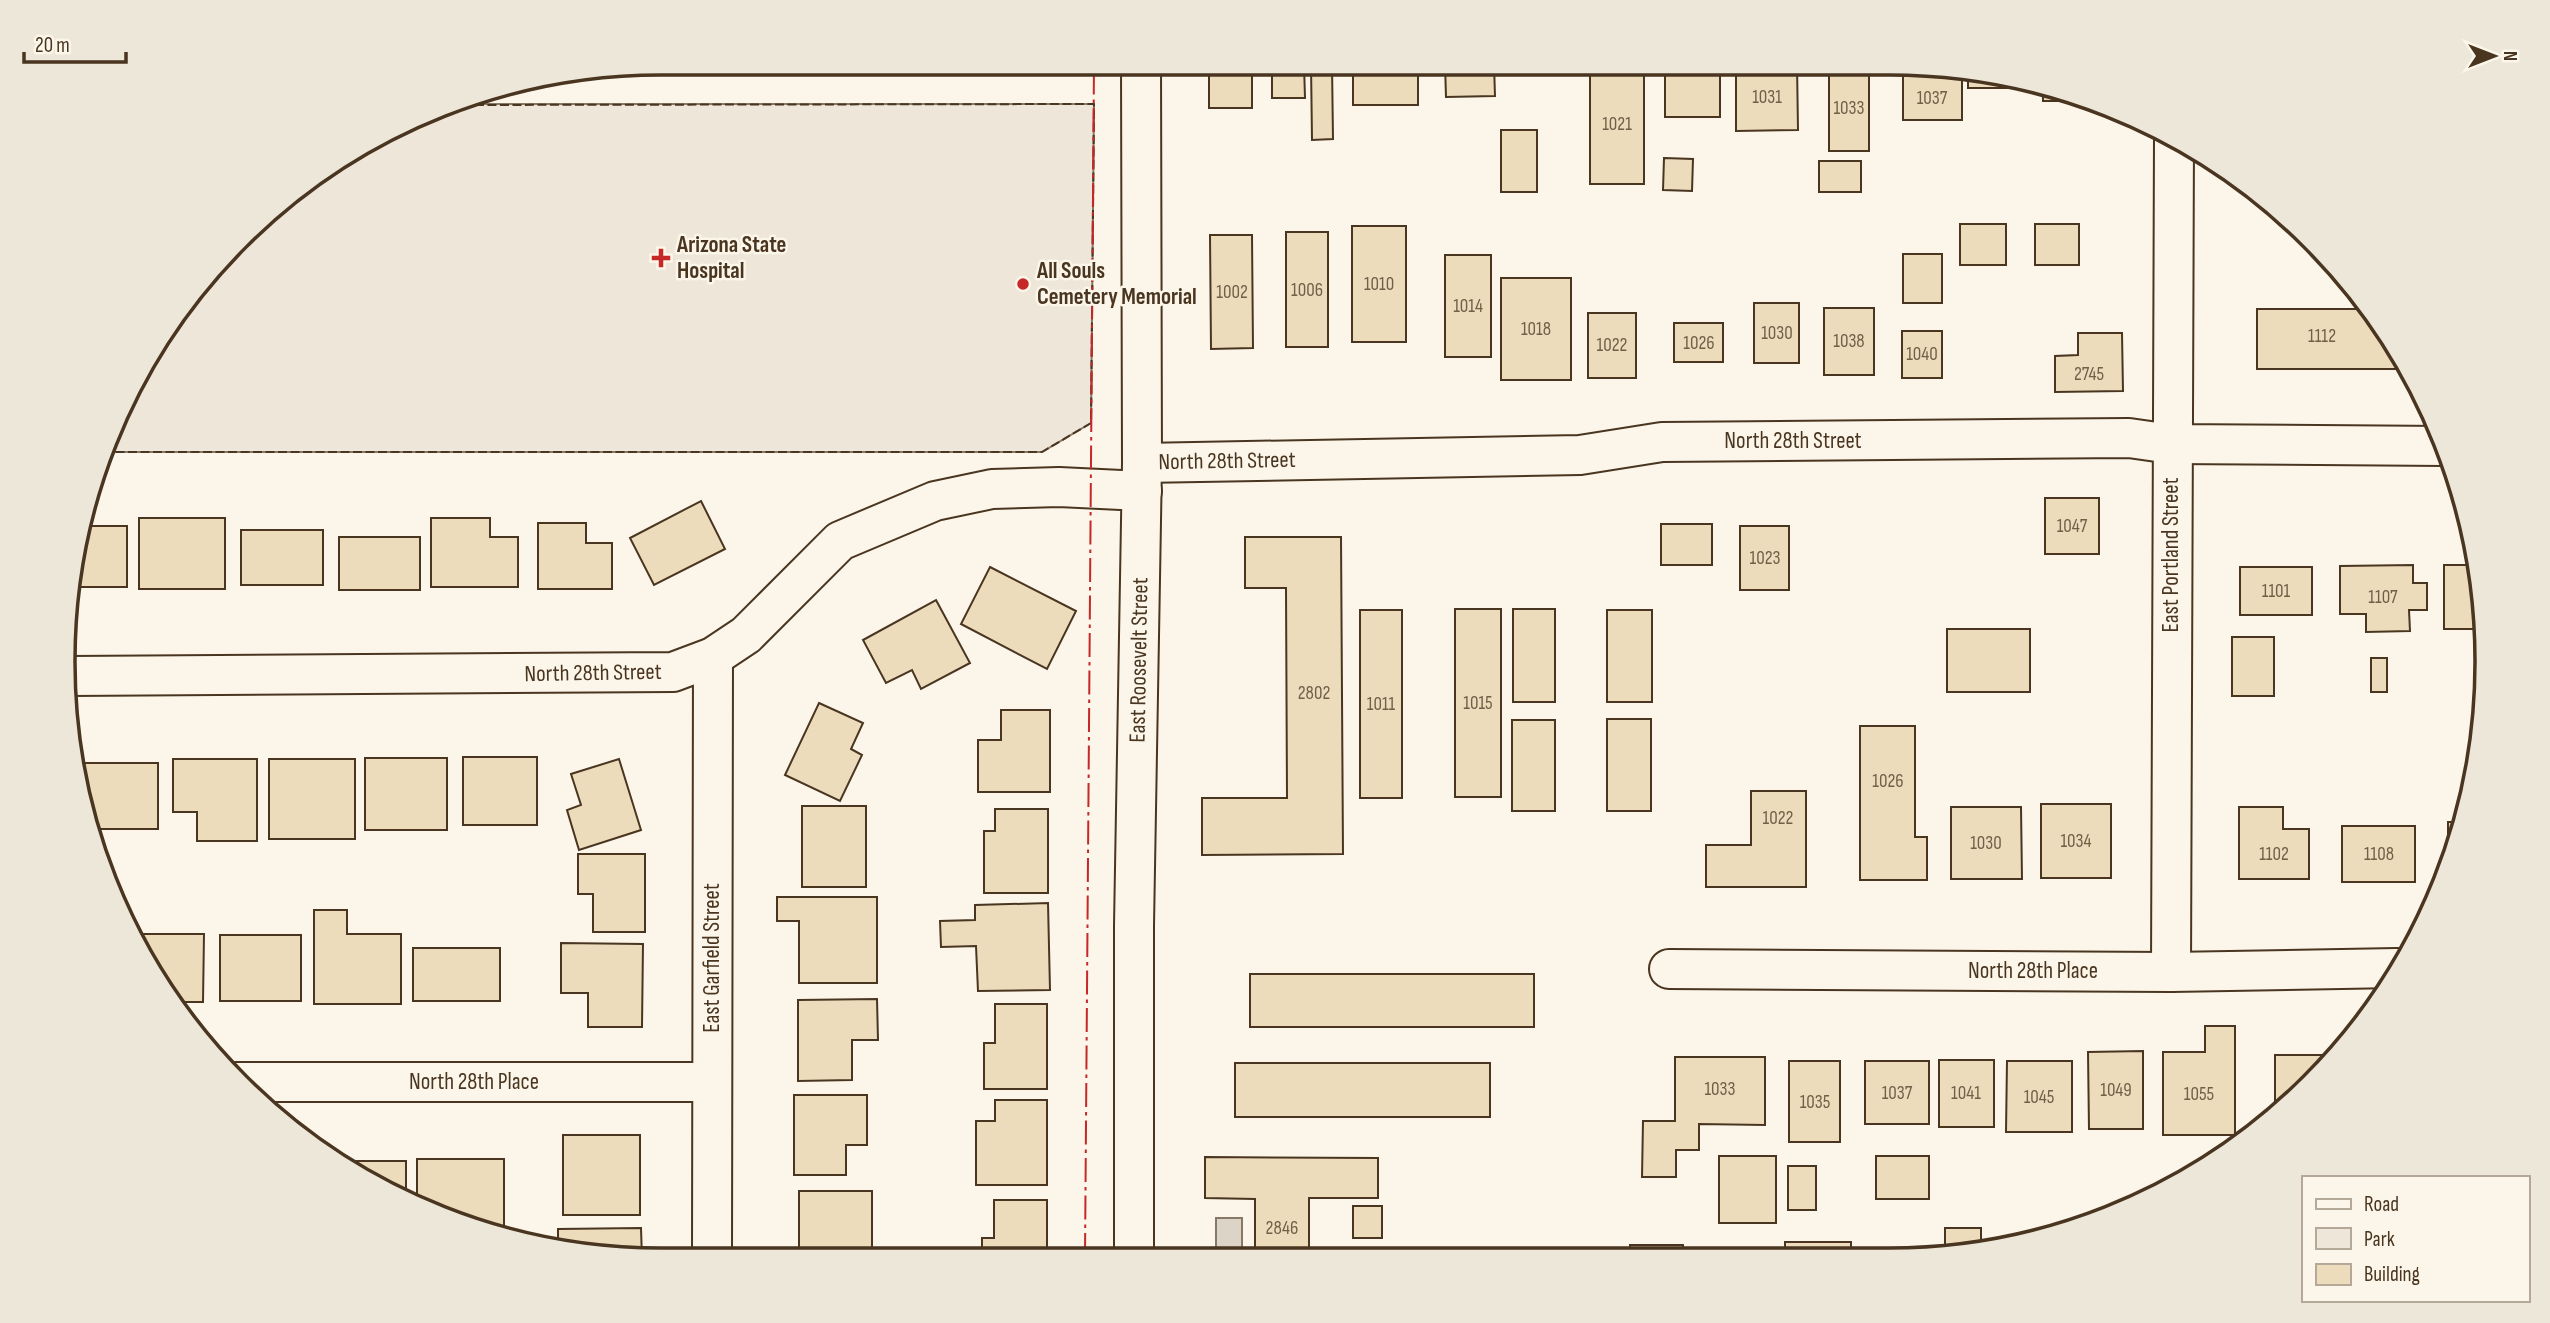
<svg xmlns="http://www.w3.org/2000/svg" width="2550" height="1323" viewBox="0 0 2550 1323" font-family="'Sofia Sans Condensed',sans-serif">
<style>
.green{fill:#ede6d9;stroke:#887966;stroke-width:2}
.water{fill:#dcd4c6;stroke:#887966;stroke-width:2}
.building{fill:#ecdcbc;stroke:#4a3520;stroke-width:2}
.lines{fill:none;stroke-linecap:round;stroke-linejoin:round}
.minor-casing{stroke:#4a3520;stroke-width:42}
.minor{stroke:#fbf6e9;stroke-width:38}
.fence{stroke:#4a3520;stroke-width:2;stroke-dasharray:9 3.5;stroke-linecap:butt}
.power{stroke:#c62828;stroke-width:2;stroke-dasharray:24 5 3.5 5;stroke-linecap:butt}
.poi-dot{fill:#c62828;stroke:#fbf6e9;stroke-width:2.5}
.labels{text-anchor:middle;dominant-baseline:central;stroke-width:5;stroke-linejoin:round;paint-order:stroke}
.number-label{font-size:19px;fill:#725f47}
.poi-label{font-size:23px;font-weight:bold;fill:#4a3520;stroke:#fbf6e9;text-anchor:start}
.street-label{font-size:23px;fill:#4a3520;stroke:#fbf6e9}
.rim{fill:none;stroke:#4a3520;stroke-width:3.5}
</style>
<rect width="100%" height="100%" fill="#fbf6e9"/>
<polygon class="green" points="451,104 1094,104 1091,423 1042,452 103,452 109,432 164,329 297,187"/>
<rect class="water" x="1216" y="1218" width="26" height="39"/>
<g class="building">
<rect x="1209" y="64" width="43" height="44"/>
<polygon points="1272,64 1304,64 1305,98 1272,98"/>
<polygon points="1311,64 1332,64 1333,139 1312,140"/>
<polygon points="1368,64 1418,64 1418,105 1353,105 1353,73 1368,73"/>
<polygon points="1445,64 1494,64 1495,96 1446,97"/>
<rect x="1590" y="64" width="54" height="120"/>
<rect x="1665" y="64" width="55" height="53"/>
<polygon points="1736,64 1797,64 1798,130 1736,131"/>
<rect x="1829" y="64" width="40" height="87"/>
<polygon points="1903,64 1943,67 1943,77 1962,77 1962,120 1903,120"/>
<polygon points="1968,71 2034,82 2034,88 1968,88"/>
<polygon points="2043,83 2090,101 2043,101"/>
<rect x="1501" y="130" width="36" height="62"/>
<polygon points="1664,158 1693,159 1692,191 1663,190"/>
<rect x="1819" y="161" width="42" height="31"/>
<rect x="1960" y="224" width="46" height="41"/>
<rect x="2035" y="224" width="44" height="41"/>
<rect x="1352" y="226" width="54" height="116"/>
<rect x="1286" y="232" width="42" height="115"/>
<polygon points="1210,235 1252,235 1253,348 1211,349"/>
<rect x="1903" y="254" width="39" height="49"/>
<rect x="1445" y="255" width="46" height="102"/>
<rect x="1501" y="278" width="70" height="102"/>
<rect x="1754" y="303" width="45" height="60"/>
<rect x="1824" y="308" width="50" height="67"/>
<polygon points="2257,309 2369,309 2410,369 2257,369"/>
<rect x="1588" y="313" width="48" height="65"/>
<rect x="1674" y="323" width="49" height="39"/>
<rect x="1902" y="331" width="40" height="47"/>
<polygon points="2078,333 2122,333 2123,391 2055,392 2055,356 2078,355"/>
<rect x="2045" y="498" width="54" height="56"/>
<polygon points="701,501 725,549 654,585 630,538"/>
<rect x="139" y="518" width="86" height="71"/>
<polygon points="431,518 490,518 490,537 518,537 518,587 431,587"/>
<polygon points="538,523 586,523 586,543 612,543 612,589 538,589"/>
<rect x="1661" y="524" width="51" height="41"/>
<polygon points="80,526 127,526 127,587 73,587 75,544"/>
<rect x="1740" y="526" width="49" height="64"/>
<rect x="241" y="530" width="82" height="55"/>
<rect x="339" y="537" width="81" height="53"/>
<polygon points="1245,537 1341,537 1343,854 1202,855 1202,798 1287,798 1286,588 1245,588"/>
<polygon points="2413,565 2413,583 2427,583 2427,610 2409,610 2410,631 2366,632 2366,614 2340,614 2340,566"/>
<polygon points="2444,565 2478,565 2482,583 2483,629 2444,629"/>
<polygon points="990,567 1076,611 1047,669 961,624"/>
<rect x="2240" y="567" width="72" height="48"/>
<polygon points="936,600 970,663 921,689 912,670 886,683 863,640"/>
<rect x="1455" y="609" width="46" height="188"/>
<rect x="1513" y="609" width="42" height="93"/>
<rect x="1360" y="610" width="42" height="188"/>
<rect x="1607" y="610" width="45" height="92"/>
<rect x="1947" y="629" width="83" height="63"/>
<rect x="2232" y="637" width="42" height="59"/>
<rect x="2371" y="658" width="16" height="34"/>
<polygon points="819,703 863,723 851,749 862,755 840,801 785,775"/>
<polygon points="1001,710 1050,710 1050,792 978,792 978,740 1001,740"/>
<rect x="1607" y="719" width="44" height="92"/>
<rect x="1512" y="720" width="43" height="91"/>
<polygon points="1860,726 1915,726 1915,837 1927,837 1927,880 1860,880"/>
<rect x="463" y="757" width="74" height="68"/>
<rect x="365" y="758" width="82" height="72"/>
<polygon points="173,759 257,759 257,841 197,841 197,812 173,812"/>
<rect x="269" y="759" width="86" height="80"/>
<polygon points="619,759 641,830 579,850 567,810 581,805 571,774"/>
<polygon points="76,763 158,763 158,829 95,829"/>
<polygon points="1751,791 1806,791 1806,887 1706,887 1706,845 1751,845"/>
<rect x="2041" y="804" width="70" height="74"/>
<rect x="802" y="806" width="64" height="81"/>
<polygon points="1951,807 2021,807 2022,879 1951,879"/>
<polygon points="2239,807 2283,807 2283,829 2309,829 2309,879 2239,879"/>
<polygon points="995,809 1048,809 1048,893 984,893 984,831 995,831"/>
<polygon points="2448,822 2464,822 2448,867"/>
<rect x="2342" y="826" width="73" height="56"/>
<polygon points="578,854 645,854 645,932 593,932 593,894 578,894"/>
<polygon points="777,897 877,897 877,983 799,983 799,921 777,921"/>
<polygon points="1048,903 1050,990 978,991 976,946 941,947 940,921 975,920 975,905"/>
<polygon points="314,910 347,910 347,934 401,934 401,1004 314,1004"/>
<polygon points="130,934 204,934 203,1002 179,1002"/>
<rect x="220" y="935" width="81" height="66"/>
<polygon points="561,943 643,944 642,1027 588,1027 588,993 561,993"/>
<rect x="413" y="948" width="87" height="53"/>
<rect x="1250" y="974" width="284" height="53"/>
<polygon points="877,999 878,1040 852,1040 852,1080 798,1081 798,1000"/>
<polygon points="995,1004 1047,1004 1047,1089 984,1089 984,1043 995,1043"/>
<polygon points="2205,1026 2235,1026 2235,1135 2163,1135 2163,1052 2205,1052"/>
<polygon points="2143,1051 2143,1129 2089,1129 2088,1052"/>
<polygon points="2275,1055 2333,1055 2333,1061 2275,1115"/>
<polygon points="1675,1057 1765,1057 1765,1125 1699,1124 1699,1150 1676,1150 1676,1177 1642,1177 1643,1121 1675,1121"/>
<rect x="1939" y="1060" width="55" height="67"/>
<rect x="1789" y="1061" width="51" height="81"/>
<rect x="1865" y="1061" width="64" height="63"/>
<polygon points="2007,1061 2072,1061 2072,1132 2006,1132"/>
<rect x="1235" y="1063" width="255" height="54"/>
<polygon points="794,1095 867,1095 867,1145 846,1145 846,1175 794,1175"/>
<polygon points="995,1100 1047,1100 1047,1185 976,1185 976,1121 995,1121"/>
<rect x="563" y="1135" width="77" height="80"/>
<rect x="1719" y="1156" width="57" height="67"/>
<rect x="1876" y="1156" width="53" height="43"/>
<polygon points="1205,1157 1378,1158 1378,1198 1309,1198 1309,1257 1255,1257 1255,1199 1205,1198"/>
<polygon points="417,1159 504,1159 504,1239 454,1220 454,1210 429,1210 417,1206"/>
<polygon points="345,1161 406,1161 406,1202 397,1198"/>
<rect x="1788" y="1166" width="28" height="44"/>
<rect x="799" y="1191" width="73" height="67"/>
<polygon points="994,1200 1047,1200 1047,1258 982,1258 982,1238 994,1238"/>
<rect x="1353" y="1206" width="29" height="32"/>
<polygon points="641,1228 642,1259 558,1248 558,1229"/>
<polygon points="1945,1228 1981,1228 1981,1251 1945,1255"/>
<rect x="1785" y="1242" width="66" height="13"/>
<rect x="1630" y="1245" width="53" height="11"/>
</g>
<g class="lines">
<g class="minor-casing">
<g id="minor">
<polyline points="1142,463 1580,455 1662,442 2129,438 2171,444 2445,446"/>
<polyline points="70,676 673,672 713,657 746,635 840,541 935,501 992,489 1059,487 1142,491"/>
<polyline points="1669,969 2171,972 2397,968"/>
<polyline points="2171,972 2174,137"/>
<polyline points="236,1082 712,1082"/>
<polyline points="1134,1257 1134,926 1142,463 1141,63"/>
<polyline points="712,1258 713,657"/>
</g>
</g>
<use href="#minor" class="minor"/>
<polyline class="fence" points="103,452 1042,452 1091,423 1094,104 451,105"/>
<polyline class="power" points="1085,1257 1094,63"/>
</g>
<g class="poi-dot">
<path d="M657.5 247.5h7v7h7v7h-7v7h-7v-7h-7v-7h7z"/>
<circle cx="1023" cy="284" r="7"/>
</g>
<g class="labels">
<g class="number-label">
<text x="1767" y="97">1031</text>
<text x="1932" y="98">1037</text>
<text x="1849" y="108">1033</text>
<text x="1617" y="124">1021</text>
<text x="1379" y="284">1010</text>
<text x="1307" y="290">1006</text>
<text x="1232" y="292">1002</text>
<text x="1468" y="306">1014</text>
<text x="1536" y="329">1018</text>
<text x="1777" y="333">1030</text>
<text x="2322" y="336">1112</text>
<text x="1849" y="341">1038</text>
<text x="1699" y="343">1026</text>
<text x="1612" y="345">1022</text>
<text x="1922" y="354">1040</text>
<text x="2089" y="374">2745</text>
<text x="2072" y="526">1047</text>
<text x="1765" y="558">1023</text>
<text x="2276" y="591">1101</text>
<text x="2383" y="597">1107</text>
<text x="1314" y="693">2802</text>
<text x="1478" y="703">1015</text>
<text x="1381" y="704">1011</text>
<text x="1888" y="781">1026</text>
<text x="1778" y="818">1022</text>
<text x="2076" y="841">1034</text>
<text x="1986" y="843">1030</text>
<text x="2274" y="854">1102</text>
<text x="2379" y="854">1108</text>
<text x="1720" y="1089">1033</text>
<text x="2116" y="1090">1049</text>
<text x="1897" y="1093">1037</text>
<text x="1966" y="1093">1041</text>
<text x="2199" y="1094">1055</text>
<text x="2039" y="1097">1045</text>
<text x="1815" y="1102">1035</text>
<text x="1282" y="1228">2846</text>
</g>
<g class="poi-label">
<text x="677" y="245">Arizona State<tspan x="677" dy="26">Hospital</tspan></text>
<text x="1037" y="271">All Souls<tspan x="1037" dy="26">Cemetery Memorial</tspan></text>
</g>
<g class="street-label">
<text x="1793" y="441">North 28th Street</text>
<text transform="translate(1227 461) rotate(-1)">North 28th Street</text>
<text transform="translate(2171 555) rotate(-90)">East Portland Street</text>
<text transform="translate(1139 660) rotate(-89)">East Roosevelt Street</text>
<text transform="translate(593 673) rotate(-1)">North 28th Street</text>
<text transform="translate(712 958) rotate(-90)">East Garfield Street</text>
<text x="2033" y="971">North 28th Place</text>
<text x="474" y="1082">North 28th Place</text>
</g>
</g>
<path d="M0 0H2550V1323H0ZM661 75H1889A586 586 0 0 1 2475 661V662A586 586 0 0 1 1889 1248H661A586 586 0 0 1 75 662V661A586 586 0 0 1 661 75Z" fill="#ede7d9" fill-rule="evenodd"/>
<path class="rim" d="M661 75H1889A586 586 0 0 1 2475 661V662A586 586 0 0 1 1889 1248H661A586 586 0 0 1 75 662V661A586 586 0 0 1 661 75Z"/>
<rect x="2302" y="1176" width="228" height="126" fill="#fbf6e9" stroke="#b4a999" stroke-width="2"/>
<rect x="2316" y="1199" width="35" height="10" fill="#fbf6e9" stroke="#b4a999" stroke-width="2"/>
<text x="2364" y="1211" font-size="21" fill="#4a3520">Road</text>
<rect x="2316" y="1228" width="35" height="21" fill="#ede6d9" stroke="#b4a999" stroke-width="2"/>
<text x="2364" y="1246" font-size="21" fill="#4a3520">Park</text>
<rect x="2316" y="1264" width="35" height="21" fill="#ecdcbc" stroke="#b4a999" stroke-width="2"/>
<text x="2364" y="1281" font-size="21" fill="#4a3520">Building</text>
<g transform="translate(2494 56) rotate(90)" stroke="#fbf6e9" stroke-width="5" paint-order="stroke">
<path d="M0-5L12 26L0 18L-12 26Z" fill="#4a3520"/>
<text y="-10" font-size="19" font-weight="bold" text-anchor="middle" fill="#4a3520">N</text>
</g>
<path d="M24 52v10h102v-10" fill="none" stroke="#4a3520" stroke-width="3.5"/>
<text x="35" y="52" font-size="21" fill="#4a3520" stroke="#fbf6e9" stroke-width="5" paint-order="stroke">20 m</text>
</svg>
